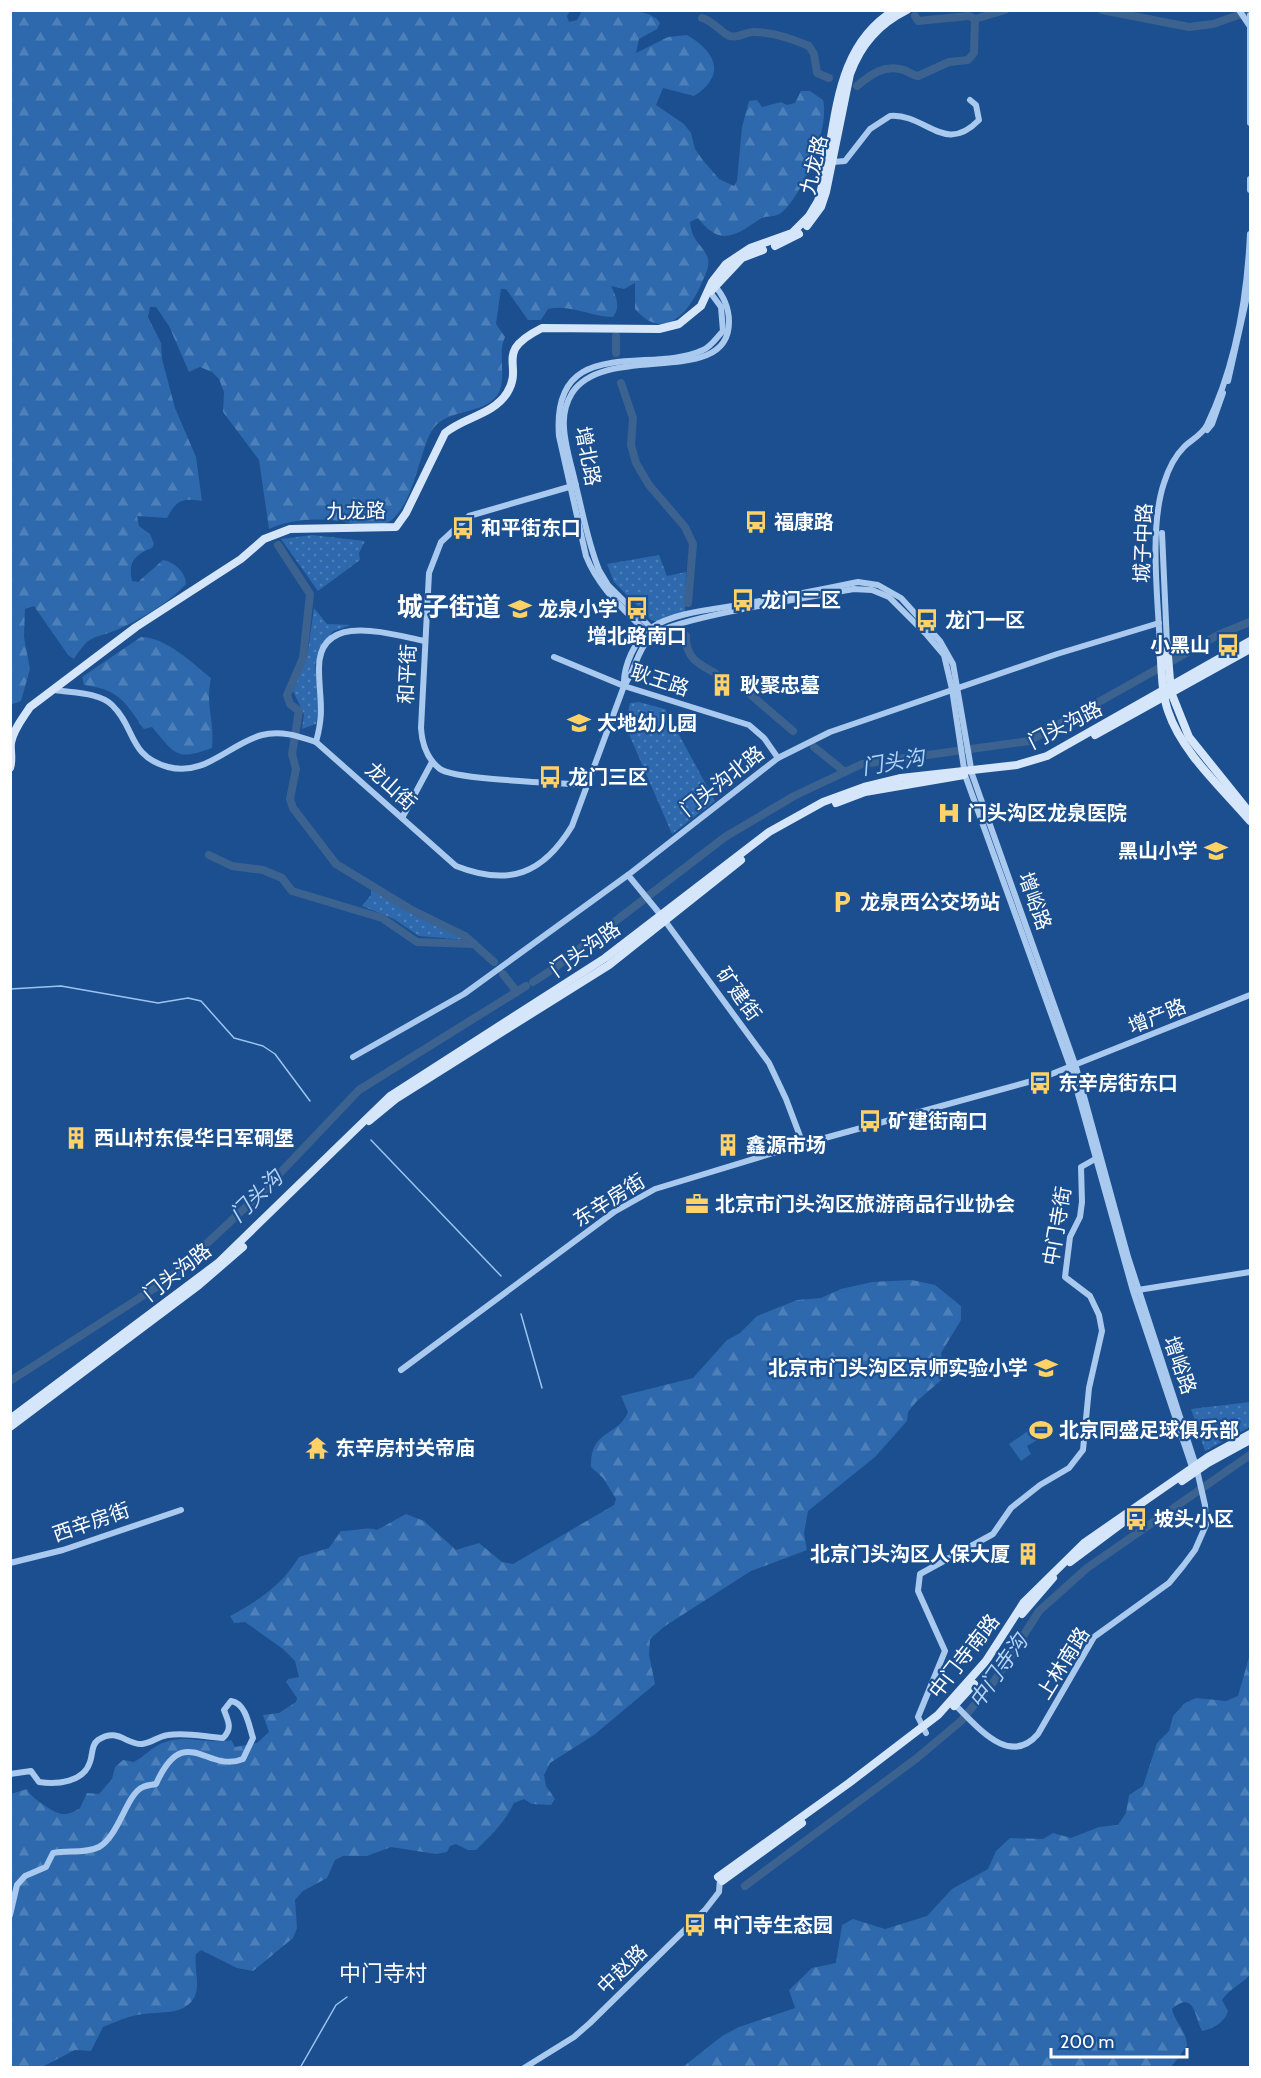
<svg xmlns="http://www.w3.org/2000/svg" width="1261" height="2078" viewBox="0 0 1261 2078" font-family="Cabin,'Noto Sans SC',sans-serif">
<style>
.grass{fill:url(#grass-dots)}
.forest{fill:url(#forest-firs)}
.pitch{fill:#2e69ad}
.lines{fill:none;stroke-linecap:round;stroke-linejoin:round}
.stream{stroke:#9cc4f0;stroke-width:1.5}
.river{stroke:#3c6290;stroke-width:8}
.tertiary{stroke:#a9c9ee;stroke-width:6}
.secondary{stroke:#d6e6fa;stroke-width:8}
.labels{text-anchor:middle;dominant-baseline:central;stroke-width:4.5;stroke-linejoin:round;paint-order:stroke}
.street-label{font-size:20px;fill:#fff;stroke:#1b4f8f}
.poi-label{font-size:20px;font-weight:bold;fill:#fff;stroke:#1b4f8f;text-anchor:start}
.water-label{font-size:21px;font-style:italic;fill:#b5d3f5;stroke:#1b4f8f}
.quarter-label{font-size:22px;fill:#fff;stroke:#1b4f8f}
.district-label{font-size:26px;font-weight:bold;fill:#fff;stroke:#1b4f8f}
</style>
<defs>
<pattern id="grass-dots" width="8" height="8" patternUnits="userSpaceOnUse" patternTransform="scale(1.5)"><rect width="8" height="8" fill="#2e69ad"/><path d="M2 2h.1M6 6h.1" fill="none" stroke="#4d80b9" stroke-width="1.8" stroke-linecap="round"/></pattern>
<pattern id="forest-firs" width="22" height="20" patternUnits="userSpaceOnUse" patternTransform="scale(1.5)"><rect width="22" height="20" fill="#2e69ad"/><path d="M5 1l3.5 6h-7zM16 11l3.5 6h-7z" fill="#4d80b9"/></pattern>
</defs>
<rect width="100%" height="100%" fill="#1b4f8f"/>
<g class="grass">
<polygon points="312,535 365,541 359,553 360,560 318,591 281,539"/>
<polygon points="659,555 667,576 686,572 685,612 658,622 651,620 614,582 607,564"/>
<polygon points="314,608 327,624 351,625 333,631 324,643 315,664 320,701 316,724 302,729 304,714 293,691 308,651"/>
<polygon points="639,702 665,709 715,801 672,834 625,725 630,703"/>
<polygon points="371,889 414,915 466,940 419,936 394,919 362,906 371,895"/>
<polygon points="1250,1402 1250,1427 1205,1451 1191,1409"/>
</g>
<g class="forest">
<path d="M10,11H570L567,16L569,22L577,20L582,11C601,11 650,5 660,23L657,29L639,39L636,53L668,37L687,35C716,52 727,75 694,96L663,88L656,105L684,124L691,133L695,149L702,159L719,179L734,186L737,181L742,127L749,101L757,100L762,107L781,102L787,105L795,103L801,91H810L823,100C830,127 803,196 781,213C774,218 766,215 760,219C735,236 720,247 698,218L690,222C692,243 704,245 708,259C710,266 705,276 702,282C690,312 664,343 635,309V283L624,289L611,286C616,296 621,307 613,317C590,317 572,304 548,309L541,320H528L506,289H501L496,324L505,337C496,356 510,384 494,399C478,415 443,409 431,432C418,456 413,511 385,524C373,529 352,523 340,521C314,518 292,519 269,529L259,460L223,412L224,392L219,379L212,372L200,367L189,372L169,326L156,307H150L148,317L161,343L162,359L175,408L196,457L202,501C183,498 177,499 167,518L137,516L139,526L150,534L154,544L152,548C134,555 128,562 132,581L138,582L163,560C174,562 186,572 186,584C170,602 141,619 119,629C94,640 91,632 74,659L68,655L34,606L25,609L24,637L30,669L21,701L13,704L10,703Z"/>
<path d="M141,637C166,637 192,663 211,678C205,706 215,721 212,748C176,761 176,755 152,727L144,729C124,701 120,690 84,685L82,677Z"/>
<path d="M912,1280L935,1285L961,1306V1320L941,1353L946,1376L917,1401L908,1412L907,1421L875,1457L808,1511L804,1533L807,1550L751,1571L665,1626L650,1639L649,1655L655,1684L594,1735L550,1763L544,1775L546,1786L555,1799L551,1805L532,1804L524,1799L514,1803C505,1822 491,1836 476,1850H468L456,1844L450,1846L447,1852L436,1854L391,1847L367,1856H343L335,1860L327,1878L303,1891L295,1900L297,1928L293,1938L253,1971L237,1968L201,1950L196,1954C194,1967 200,1985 195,1996C185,2016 161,2011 144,2014C130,2015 116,2022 103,2027L91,2051L75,2050L42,2067L11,2068V1794L27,1789C30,1797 52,1812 62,1814C68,1815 76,1811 80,1808L87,1793L99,1794L112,1779L115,1767L123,1760L134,1762C145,1756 153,1746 165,1742C187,1734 209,1745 231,1740L235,1747L257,1743L269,1732L263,1715L279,1713L296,1702L297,1698L286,1682L288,1679L299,1677L295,1661L283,1649L245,1622L234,1623L230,1616C257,1602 283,1584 299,1557L329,1548L341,1531C354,1532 364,1526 377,1530L406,1514L424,1521L456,1550L479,1543L502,1562L513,1564L614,1505L616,1499L603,1478L591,1467C590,1429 618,1437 628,1412L621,1396L693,1378L727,1340L740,1333L757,1316L797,1300L821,1298L841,1289L872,1282Z"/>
<path d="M1250,1654V1974C1242,1985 1232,1986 1222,2000L1228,2011C1225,2022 1213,2029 1202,2031C1195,2019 1195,1989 1172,2009C1175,2023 1187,2031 1187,2046L1171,2067H683L722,2036L739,2027L795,2008L789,1990L812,1968L836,1963L842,1925L853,1919L885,1929L927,1916L952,1889L988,1869L996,1851L1010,1838L1043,1839L1053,1833L1071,1838L1099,1827L1118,1825L1126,1813L1129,1795L1143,1786L1157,1743L1169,1731L1173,1716L1185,1703L1196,1698L1226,1701L1238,1696Z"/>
</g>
<polygon class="pitch" points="1045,1419 1053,1431 1027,1446 1031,1454 1021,1461 1009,1444"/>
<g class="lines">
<g class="stream">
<polyline points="10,989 61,986 158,1003 188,998 201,1001 234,1038 263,1046 275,1054 310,1101"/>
<polyline points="371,1140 501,1276"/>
<polyline points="521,1314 542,1388"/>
<polyline points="300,2068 336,2005 347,1997"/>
</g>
<g class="river">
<polyline points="1102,10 1189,27 1213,24 1250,11"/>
<polyline points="915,16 918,21 969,16 975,19 1005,10"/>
<path d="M702,18C715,22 720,32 730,36C739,39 746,31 754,32C772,32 793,39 809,46L814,54L817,73L829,78"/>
<path d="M857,86C871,74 885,64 904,70C909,72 912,75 918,76L949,62L968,60L974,53L975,19"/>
<polyline points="616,336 616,353"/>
<polyline points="621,383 633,418 631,445 636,463 649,485 685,527 693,544 688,603"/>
<polyline points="278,545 310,594 303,658 287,695 290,704 299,711 292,754 296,769 290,799 293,808 336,864 410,909 465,936 494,962"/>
<path d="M686,636C685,657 698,664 715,673"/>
<polyline points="751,695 793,731"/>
<polyline points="814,747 845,772"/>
<polyline points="209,855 232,866 263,870 282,878 292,891 382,918 417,942 474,944"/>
<polyline points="503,974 517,992"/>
<polyline points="533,982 553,969 725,837 794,796 862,764 1029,741 1220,634 1250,622"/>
<polyline points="10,1381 169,1279 263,1191 359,1090 526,986"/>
<polyline points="745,1886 917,1758 961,1721 995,1680 1039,1611 1087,1568 1250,1455"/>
</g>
<g class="tertiary">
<polyline points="1239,10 1249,25"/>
<polyline points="1250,15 1250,123"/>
<path d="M833,162L845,161L870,129L890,116C926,113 944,156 979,120L976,105L970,100"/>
<polyline points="1250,179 1250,190"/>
<polyline points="1228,381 1250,283"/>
<polyline points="1207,430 1212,424 1223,393"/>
<path d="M576,485L469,516L441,542L429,573L421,728C422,744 427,759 440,769C455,780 562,783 587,785"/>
<polyline points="1162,533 1167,644"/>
<path d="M653,630L608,585L599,570C588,543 583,514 576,486C572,467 565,447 564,428C563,416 566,403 572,393C606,341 729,389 729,322C729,307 724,296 714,285"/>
<path d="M648,634C624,609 599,589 586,556L559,436C551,332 651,375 703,350C711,347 717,337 723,331L721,307L710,292"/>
<path d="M1160,647C1158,600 1149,527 1164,483C1168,470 1174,457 1184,447C1191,440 1202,435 1207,425C1235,367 1247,298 1250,234"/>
<polyline points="554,657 624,686 749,725 764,738 778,758"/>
<path d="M624,685C623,667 635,639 651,628C674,612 717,609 744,604C782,597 820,590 858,582L878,585L901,598L940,641L953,664L972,774L1076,1067L1128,1257L1196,1466L1205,1505L1206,1525L1195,1550L1183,1566L1169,1583L1094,1637L1038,1734C1008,1769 975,1723 952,1702"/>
<path d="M55,690C71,693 99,692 112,705C136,728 128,756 168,767C205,777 229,744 262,735C280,730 298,736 316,742L456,866C509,887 543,874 572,826L624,686C635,671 637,651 650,637C668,618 819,596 853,589L872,590L889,597L927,635L944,655L952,689L965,775L1071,1069L1133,1291L1193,1470"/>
<path d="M316,742C325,709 319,699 319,668C319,610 392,635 425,641"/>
<polyline points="402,818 432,762"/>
<polyline points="628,875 660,914 769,1063 786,1099 803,1144"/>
<polyline points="353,1057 464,994 628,875 778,758 830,732 1057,654 1159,623"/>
<polyline points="1138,1290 1250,1272"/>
<polyline points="401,1370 614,1212 655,1189 803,1144 1039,1079 1250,995"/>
<polyline points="10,1563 63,1550 181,1510"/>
<polyline points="926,1733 918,1717 945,1651 918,1591 920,1574 993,1534 1011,1508 1040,1485 1069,1468 1083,1450 1089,1388 1102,1331 1099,1315 1090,1296 1065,1277 1070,1237 1080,1217 1082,1202 1081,1167 1097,1158"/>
<path d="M10,1774L31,1771L39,1782C57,1785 84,1782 90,1762C93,1754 91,1745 98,1740C118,1727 126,1745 142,1744C151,1743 159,1736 168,1735C188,1732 204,1737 223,1738C233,1728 228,1721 224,1710L231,1701C246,1703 249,1726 253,1738L243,1759C207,1774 185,1720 156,1784C152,1785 147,1785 143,1787C127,1793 119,1836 99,1847C85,1854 68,1850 53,1853L46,1867L25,1876L17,1885L10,1915"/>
<polyline points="524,2068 574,2037 590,2023 705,1910 719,1892 720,1879"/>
</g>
<g class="secondary">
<path d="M807,226L821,207L826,192L850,74C861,44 879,24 907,10"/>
<polyline points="775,246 799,234"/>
<polyline points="711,291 742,258 763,250"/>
<polyline points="1167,644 1171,692 1189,737 1250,813"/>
<path d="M1160,647C1162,668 1161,691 1168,711C1182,753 1222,788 1250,821"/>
<polyline points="1095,735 1250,649"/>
<path d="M10,768C13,759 10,751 11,743C13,730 23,718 30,707L136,627L241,559L264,539L290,529L396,527L406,513L445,433C464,417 493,415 507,393C525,364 492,353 542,328L659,329L679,324L701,306L712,282L726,264L750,248L792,233L809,216L818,201C838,135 828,50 895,10"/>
<polyline points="836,803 865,792 964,775"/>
<polyline points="369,1121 397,1098 609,965 741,860"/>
<polyline points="10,1419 218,1263 390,1096 605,958 769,832 823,802 864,787 901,778 1017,765 1047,756 1250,641"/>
<polyline points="10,1427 199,1285 243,1247"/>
<polyline points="1182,1481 1208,1463 1250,1440"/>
<polyline points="1070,1562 1133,1515"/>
<polyline points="1022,1614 1053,1578"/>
<polyline points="954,1706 974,1684"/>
<polyline points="718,1877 849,1783 938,1715 986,1661 1024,1602 1084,1543 1208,1457 1250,1434"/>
<polyline points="722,1881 802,1823"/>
</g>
</g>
<defs>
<g id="bus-bare" transform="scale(1.8)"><path d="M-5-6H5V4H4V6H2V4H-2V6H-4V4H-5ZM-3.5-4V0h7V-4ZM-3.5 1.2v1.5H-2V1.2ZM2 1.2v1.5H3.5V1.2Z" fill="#ffd166" stroke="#1b4f8f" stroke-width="2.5" paint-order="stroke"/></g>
<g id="school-bare" transform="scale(1.8)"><path d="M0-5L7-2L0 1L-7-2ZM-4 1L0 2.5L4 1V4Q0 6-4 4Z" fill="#ffd166" stroke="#1b4f8f" stroke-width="2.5" paint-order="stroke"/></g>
<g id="building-bare" transform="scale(1.8)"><path d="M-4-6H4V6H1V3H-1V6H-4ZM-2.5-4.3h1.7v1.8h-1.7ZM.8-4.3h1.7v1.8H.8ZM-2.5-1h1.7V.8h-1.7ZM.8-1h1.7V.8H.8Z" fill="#ffd166" stroke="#1b4f8f" stroke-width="2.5" paint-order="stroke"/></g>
<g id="hospital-bare" transform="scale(1.8)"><path d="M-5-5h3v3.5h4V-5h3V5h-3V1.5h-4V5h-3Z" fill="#ffd166" stroke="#1b4f8f" stroke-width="2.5" paint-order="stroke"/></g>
<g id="parking-bare" transform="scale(1.8)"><path d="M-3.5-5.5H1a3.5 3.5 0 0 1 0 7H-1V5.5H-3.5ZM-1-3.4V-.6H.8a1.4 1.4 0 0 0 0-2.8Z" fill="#ffd166" stroke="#1b4f8f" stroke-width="2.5" paint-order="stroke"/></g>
<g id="office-bare" transform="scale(1.8)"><path d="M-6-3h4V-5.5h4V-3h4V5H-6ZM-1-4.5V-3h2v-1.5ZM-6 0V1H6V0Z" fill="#ffd166" stroke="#1b4f8f" stroke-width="2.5" paint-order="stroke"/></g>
<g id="stadium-bare" transform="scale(1.8)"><path d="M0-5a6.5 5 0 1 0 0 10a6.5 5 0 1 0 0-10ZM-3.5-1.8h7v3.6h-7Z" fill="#ffd166" stroke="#1b4f8f" stroke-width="2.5" paint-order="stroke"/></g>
<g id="temple-bare" transform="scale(1.8)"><path d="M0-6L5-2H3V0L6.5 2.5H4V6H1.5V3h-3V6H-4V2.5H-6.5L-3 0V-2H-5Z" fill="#ffd166" stroke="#1b4f8f" stroke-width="2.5" paint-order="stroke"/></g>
</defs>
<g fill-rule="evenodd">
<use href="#bus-bare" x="756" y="522"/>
<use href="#bus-bare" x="463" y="528"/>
<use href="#bus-bare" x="743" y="600"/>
<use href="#bus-bare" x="637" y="608"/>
<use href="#school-bare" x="520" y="609"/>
<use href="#bus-bare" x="927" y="620"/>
<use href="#bus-bare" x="1228" y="645"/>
<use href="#building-bare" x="722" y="685"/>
<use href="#school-bare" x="579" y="723"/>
<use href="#bus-bare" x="550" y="777"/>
<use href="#hospital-bare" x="949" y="813"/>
<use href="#school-bare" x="1216" y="851"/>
<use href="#parking-bare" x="842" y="902"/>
<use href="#bus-bare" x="1040" y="1083"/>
<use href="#bus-bare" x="870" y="1121"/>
<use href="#building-bare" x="76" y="1138"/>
<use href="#building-bare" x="728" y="1145"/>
<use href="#office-bare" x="697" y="1204"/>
<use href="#school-bare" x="1046" y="1368"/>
<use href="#stadium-bare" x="1041" y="1430"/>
<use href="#temple-bare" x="317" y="1448"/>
<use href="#bus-bare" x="1136" y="1519"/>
<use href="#building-bare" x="1028" y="1554"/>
<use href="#bus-bare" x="695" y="1925"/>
</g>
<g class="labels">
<g class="street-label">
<text transform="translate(814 165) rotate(-77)">九龙路</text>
<text transform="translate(588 456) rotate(79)">增北路</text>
<text transform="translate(356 511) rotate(-1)">九龙路</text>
<text transform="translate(1143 543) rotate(-88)">城子中路</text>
<text transform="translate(407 674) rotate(-87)">和平街</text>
<text transform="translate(660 680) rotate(18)">耿王路</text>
<text transform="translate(1065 725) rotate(-27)">门头沟路</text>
<text transform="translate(722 781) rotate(-38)">门头沟北路</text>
<text transform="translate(391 786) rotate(42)">龙山街</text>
<text transform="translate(1035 901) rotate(70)">增峪路</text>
<text transform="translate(585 949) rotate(-35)">门头沟路</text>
<text transform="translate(739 994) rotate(54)">矿建街</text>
<text transform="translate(1157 1016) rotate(-22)">增产路</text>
<text transform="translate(609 1200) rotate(-32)">东辛房街</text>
<text transform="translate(1057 1226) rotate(-80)">中门寺街</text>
<text transform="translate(177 1272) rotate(-38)">门头沟路</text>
<text transform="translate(1180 1365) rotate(71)">增峪路</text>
<text transform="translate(91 1522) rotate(-19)">西辛房街</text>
<text transform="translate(964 1656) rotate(-52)">中门寺南路</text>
<text transform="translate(1063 1663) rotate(-58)">上林南路</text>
<text transform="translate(622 1969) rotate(-44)">中赵路</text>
</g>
<g class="poi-label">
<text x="774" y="522">福康路</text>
<text x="481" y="528">和平街东口</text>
<text x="761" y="600">龙门二区</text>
<text x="538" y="609">龙泉小学</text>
<text x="945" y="620">龙门一区</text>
<text x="637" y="636" text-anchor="middle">增北路南口</text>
<text x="1210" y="645" text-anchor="end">小黑山</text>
<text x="740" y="685">耿聚忠墓</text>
<text x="597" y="723">大地幼儿园</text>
<text x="568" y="777">龙门三区</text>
<text x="967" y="813">门头沟区龙泉医院</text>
<text x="1198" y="851" text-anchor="end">黑山小学</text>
<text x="860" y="902">龙泉西公交场站</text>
<text x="1058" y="1083">东辛房街东口</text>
<text x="888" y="1121">矿建街南口</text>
<text x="94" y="1138">西山村东侵华日军碉堡</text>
<text x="746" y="1145">鑫源市场</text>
<text x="715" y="1204">北京市门头沟区旅游商品行业协会</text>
<text x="1028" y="1368" text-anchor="end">北京市门头沟区京师实验小学</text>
<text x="1059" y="1430">北京同盛足球俱乐部</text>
<text x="335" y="1448">东辛房村关帝庙</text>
<text x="1154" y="1519">坡头小区</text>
<text x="1010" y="1554" text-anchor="end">北京门头沟区人保大厦</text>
<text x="713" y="1925">中门寺生态园</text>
</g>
<g class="water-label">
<text transform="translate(893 762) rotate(-10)">门头沟</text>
<text transform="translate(256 1196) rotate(-44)">门头沟</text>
<text transform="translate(998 1671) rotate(-55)">中门寺沟</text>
</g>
<g class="quarter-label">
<text x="383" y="1973">中门寺村</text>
</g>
<g class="district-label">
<text x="449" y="607">城子街道</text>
</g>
</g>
<rect width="1261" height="2078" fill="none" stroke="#ffffff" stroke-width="24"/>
<path d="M1051 2048v9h136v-9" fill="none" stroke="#ffffff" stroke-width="3"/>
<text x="1060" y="2048" font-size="18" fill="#ffffff" stroke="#1b4f8f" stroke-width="4.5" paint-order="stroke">200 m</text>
</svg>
